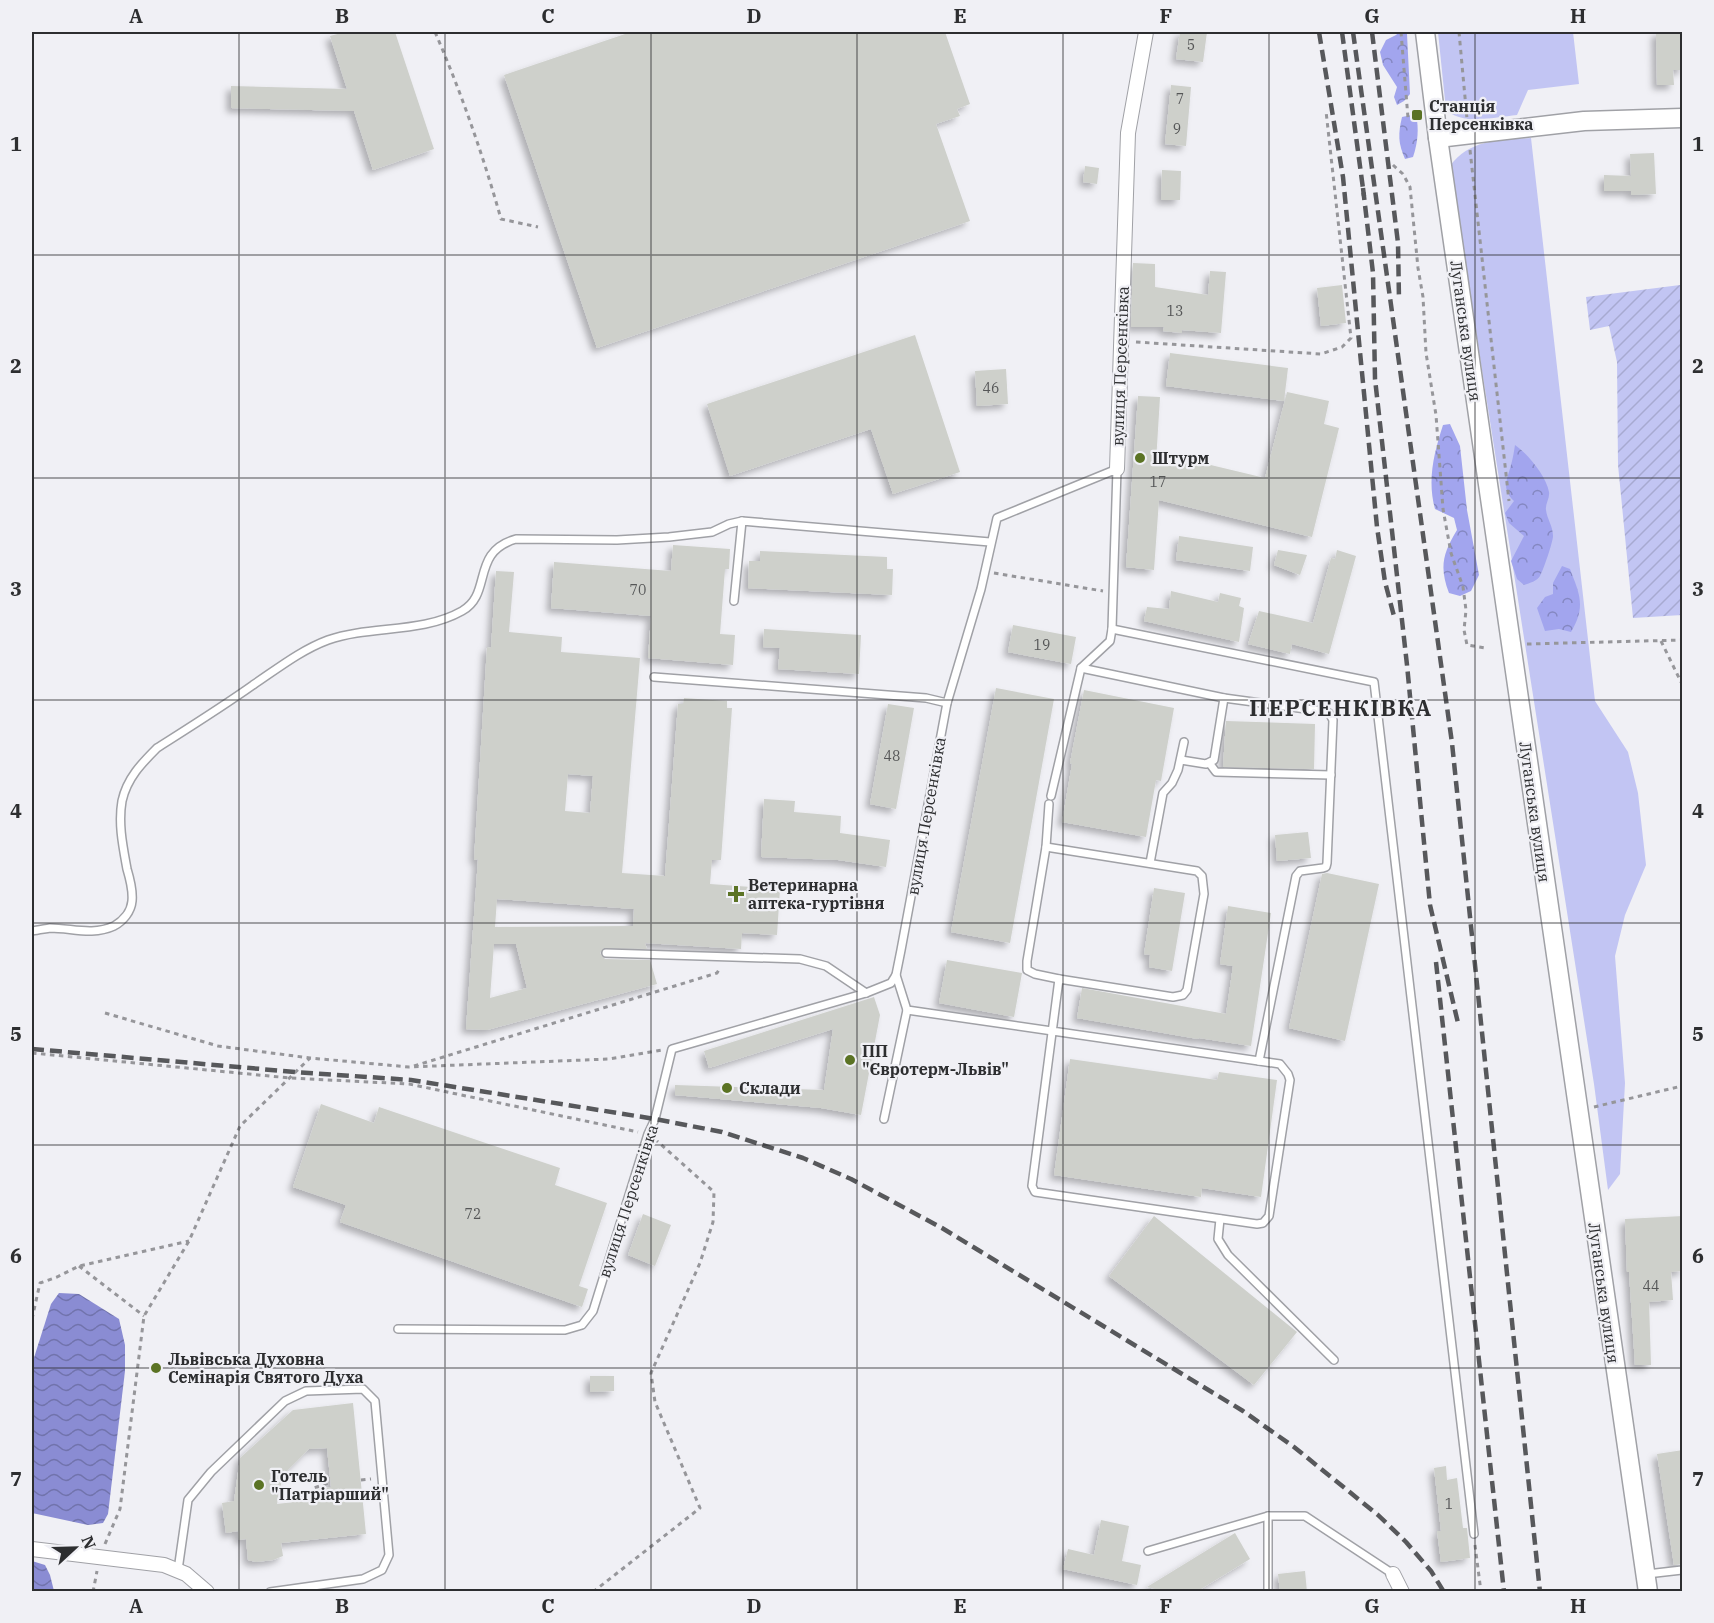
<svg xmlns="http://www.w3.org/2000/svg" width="1714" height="1623" viewBox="0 0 1714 1623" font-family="'IBM Plex Serif',serif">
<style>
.grass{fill:#c2c5f3}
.forest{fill:url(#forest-crowns)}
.garden{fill:url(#garden-furrows)}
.water{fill:url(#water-waves)}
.building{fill:#ced0cb;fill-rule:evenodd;filter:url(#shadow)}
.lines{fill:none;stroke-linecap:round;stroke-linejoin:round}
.lane-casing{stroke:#a0a1a6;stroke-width:10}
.street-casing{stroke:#a0a1a6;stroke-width:16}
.secondary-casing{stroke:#a0a1a6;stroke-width:21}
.path{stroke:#96969a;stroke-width:3;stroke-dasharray:4.5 4.5;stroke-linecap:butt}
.lane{stroke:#fff;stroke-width:7}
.street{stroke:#fff;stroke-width:14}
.secondary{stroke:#fff;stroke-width:18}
.rail{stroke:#57585b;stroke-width:4.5;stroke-dasharray:12 6;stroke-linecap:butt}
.grid{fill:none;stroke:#2d2e30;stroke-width:1.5;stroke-opacity:0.55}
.poi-dot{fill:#5b7324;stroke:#f0f0f5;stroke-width:2}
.labels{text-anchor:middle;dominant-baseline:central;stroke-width:4.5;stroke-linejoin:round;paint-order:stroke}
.number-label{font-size:14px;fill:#555657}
.poi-label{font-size:16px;font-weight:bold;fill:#2d2e30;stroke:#f0f0f5;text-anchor:start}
.street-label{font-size:16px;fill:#2d2e30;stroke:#f0f0f5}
.district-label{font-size:22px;font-weight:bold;letter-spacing:1.5px;fill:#2d2e30;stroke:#f0f0f5}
.neatline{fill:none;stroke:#2d2e30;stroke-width:2}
.grid-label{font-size:20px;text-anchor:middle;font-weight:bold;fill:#2d2e30}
</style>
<defs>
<pattern id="forest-crowns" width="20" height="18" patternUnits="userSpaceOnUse" patternTransform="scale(1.5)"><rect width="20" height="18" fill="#a2a5ee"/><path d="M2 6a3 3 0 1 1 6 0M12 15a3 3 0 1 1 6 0" fill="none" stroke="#8487c1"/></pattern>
<pattern id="garden-furrows" width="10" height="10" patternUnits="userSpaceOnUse" patternTransform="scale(1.5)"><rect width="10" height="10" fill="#c2c5f3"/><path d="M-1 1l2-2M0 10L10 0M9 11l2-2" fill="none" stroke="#a7aad1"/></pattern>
<pattern id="water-waves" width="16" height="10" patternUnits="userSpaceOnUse" patternTransform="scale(1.5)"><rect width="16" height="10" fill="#8a8cd3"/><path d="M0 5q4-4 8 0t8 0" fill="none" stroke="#7173ac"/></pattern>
<filter id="shadow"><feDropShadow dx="-4.5" dy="4.5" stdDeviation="3" flood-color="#0004"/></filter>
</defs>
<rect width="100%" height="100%" fill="#f0f0f5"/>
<g class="grass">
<path d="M1438,32H1573L1579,84L1528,90L1517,115C1495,117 1464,126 1446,110Z"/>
<path d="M1531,138L1595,701L1628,752L1638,793L1646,865L1625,915L1615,956L1625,1083L1620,1174L1608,1190L1594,1084L1450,166C1470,139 1500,140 1531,138Z"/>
</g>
<g class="forest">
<polygon points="1399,32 1406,32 1407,34 1410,94 1404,101 1397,105 1394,97 1397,87 1383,65 1380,52 1386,40 1396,35"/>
<path d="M1416,114C1419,129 1418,142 1413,157L1405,159C1398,143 1398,134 1402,117Z"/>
<path d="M1450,424L1460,446L1467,510L1479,575L1471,591L1460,596L1449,593C1439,567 1443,553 1457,530L1454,518L1435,509C1427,480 1434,453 1443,425Z"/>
<path d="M1515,445C1528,454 1546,476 1549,492C1550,498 1545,504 1546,510C1547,519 1553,526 1553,536C1553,542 1543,571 1540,576C1537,581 1530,583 1524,585L1517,579L1511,561L1524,536L1509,523L1505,513L1514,501C1501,489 1507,480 1511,465C1513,458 1514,451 1515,445Z"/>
<path d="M1562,566L1570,569C1580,595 1586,607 1571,632L1559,629L1545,631L1537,608L1545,597L1553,594V583Z"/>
</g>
<polygon class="garden" points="1680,285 1682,311 1682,615 1633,618 1618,465 1617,362 1609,326 1590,330 1586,297"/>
<g class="water">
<polygon points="59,1293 79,1294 119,1319 125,1345 125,1371 108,1514 103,1523 88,1525 32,1513 32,1364 51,1304"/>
<polygon points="32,1561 45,1565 50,1575 54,1591 32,1591"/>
</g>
<g class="building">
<polygon points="345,32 395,32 434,149 373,170 354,111 231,108 231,86 347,89 330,36"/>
<polygon points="631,32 945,32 970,104 957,109 960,116 936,124 970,221 597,348 504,75"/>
<polygon points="1180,32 1207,32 1203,62 1176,59"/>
<polygon points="1656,32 1683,32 1683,70 1673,70 1674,85 1657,85"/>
<polygon points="1171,85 1191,87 1186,146 1165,144"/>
<polygon points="1654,153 1656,194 1631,195 1631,191 1604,191 1604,175 1631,176 1630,154"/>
<polygon points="1085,166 1099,168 1097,184 1083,182"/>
<polygon points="1162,170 1181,171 1180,200 1161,200"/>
<polygon points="1133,263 1155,264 1155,287 1208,295 1210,271 1226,272 1221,333 1182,330 1182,333 1163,331 1164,327 1131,327"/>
<polygon points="1342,285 1346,323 1321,326 1317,288"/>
<polygon points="915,335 960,472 893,494 871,429 730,476 707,404"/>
<polygon points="1170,353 1288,368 1284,401 1166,386"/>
<polygon points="1006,369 1008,404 977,406 975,371"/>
<polygon points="1287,392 1329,401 1324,424 1339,428 1312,537 1159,500 1154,570 1126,567 1138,396 1160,397 1156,462 1193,464 1194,461 1265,478"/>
<polygon points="1179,536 1253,547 1250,571 1176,560"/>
<polygon points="673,545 730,549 729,569 725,569 720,634 735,635 733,665 648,658 651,616 551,608 554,562 671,571"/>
<polygon points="1278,550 1307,555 1300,575 1274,565"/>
<polygon points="1337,550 1356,556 1329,654 1292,644 1290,654 1248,644 1259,611 1313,623 1331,558 1335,559"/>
<polygon points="760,551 887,557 887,569 893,569 892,595 748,588 749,561 760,561"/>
<path d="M496,571L514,572L509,632L562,637L561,652L640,658L622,873L665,876L678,704H683L684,698L727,701V708H732L721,860H712L710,884L780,889L777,935L742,933L741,949L645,943L647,949L604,948L600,953L605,959L650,960L657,984L487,1030L466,1029L478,859L474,860L487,647L491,648ZM568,774L593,776L590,813L565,811ZM497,899L634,909L633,926L495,927ZM494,944H516L527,988L490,998Z"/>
<polygon points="1171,591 1218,602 1220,593 1241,598 1239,606 1244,608 1239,642 1144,621 1147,607 1169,609"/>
<polygon points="1013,625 1076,637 1071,664 1008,652"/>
<polygon points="764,629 861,635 859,674 778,669 780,648 763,647"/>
<polygon points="996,688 1054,699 1010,943 951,932"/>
<polygon points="1084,690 1174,708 1161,781 1156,780 1146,837 1062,822 1072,764 1070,763"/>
<polygon points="888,704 914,708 896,809 870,804"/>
<polygon points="1226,721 1315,724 1314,769 1223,767"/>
<polygon points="764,799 795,801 794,812 841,816 840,833 890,840 886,867 838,860 761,857"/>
<polygon points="1308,832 1311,858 1277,861 1275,835"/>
<polygon points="1327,873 1379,884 1345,1041 1289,1028 1322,874"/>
<polygon points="1154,888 1185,893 1172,971 1149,967 1150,955 1144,954"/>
<polygon points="1228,906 1271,913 1251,1046 1199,1038 1198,1039 1077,1018 1082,988 1226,1014 1233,966 1220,964"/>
<polygon points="947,960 1022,973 1014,1017 939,1003"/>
<polygon points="874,997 880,1015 861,1115 821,1108 675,1095 675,1085 824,1090 833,1029 709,1068 704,1051"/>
<polygon points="1070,1059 1217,1080 1219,1072 1277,1080 1261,1197 1202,1188 1201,1197 1054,1175"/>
<polygon points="321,1104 374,1123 379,1107 560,1168 555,1185 607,1203 579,1286 588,1289 582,1307 340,1222 346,1205 293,1187"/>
<polygon points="643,1214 671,1225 655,1266 628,1255"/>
<polygon points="1154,1216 1297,1332 1254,1385 1109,1276"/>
<polygon points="1683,1216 1683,1271 1671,1272 1673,1300 1649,1302 1651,1365 1635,1365 1629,1272 1627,1272 1625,1219"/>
<polygon points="590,1376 614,1376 614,1391 590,1392"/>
<path d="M353,1403L366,1534L281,1543L283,1556L273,1560L256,1562L248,1560L246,1539L239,1540L238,1531L226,1533L222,1503L234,1501L240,1458L293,1410ZM327,1448L331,1487L318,1489L319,1499L277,1504L283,1475L309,1449Z"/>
<polygon points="1683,1450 1683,1564 1674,1565 1657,1454"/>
<polygon points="1446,1466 1447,1480 1457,1478 1463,1528 1467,1528 1470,1558 1441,1562 1437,1531 1441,1531 1434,1468"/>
<polygon points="1101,1520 1129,1526 1122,1561 1141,1565 1137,1585 1063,1569 1068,1549 1094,1555"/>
<polygon points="1235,1533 1250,1559 1196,1592 1168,1592 1147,1587"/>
<polygon points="1305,1571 1307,1592 1280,1592 1278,1574"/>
</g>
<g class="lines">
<g class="lane-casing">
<g id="lane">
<polyline points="734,601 742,521 990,542"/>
<polyline points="1112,629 1374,682 1474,1534"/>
<polyline points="1081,668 1224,698 1321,711 1329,713 1333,720 1327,863 1326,867 1323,868 1300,871 1296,876 1259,1061"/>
<polyline points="654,677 926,698 947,703"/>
<polyline points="1181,760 1206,764 1214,760 1224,698"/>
<polyline points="1210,764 1216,772 1331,775"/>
<polyline points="1049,804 1046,847 1027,961 1027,970 1035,974 1059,979"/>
<polyline points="1150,863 1163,793 1172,783 1178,770 1184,742"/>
<path d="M32,931C37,930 44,929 50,928C72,928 92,936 114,926C123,921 131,912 132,901C133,891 130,879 127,869C123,847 118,824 122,801C127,778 142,763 157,748C190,727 222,707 253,685C277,669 301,650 328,640C371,625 421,634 462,611C493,594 470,552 516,539L617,540L669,537L712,532L729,524L742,521"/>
<polyline points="606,953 800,959 826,966 866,993"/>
<polyline points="896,975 907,1010 1280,1064 1288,1074 1290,1080 1269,1216 1263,1223 1257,1224 1035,1192 1032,1186 1059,979 1173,997 1183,995 1187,990 1204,894 1202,876 1197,871 1046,847"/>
<polyline points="884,1119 907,1010"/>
<polyline points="1220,1219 1218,1239 1228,1255 1334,1360"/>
<polyline points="398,1329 565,1330 582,1325 593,1311 648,1134 655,1119 672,1049 866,993 891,983 896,975 901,950 947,703 981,589 997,518 1117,469 1112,629 1110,641 1081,668 1051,796"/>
<polyline points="1148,1551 1268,1516 1305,1516 1393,1574"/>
<polyline points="178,1570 188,1500 211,1472 285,1401 306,1391 363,1389 375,1401 389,1555 382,1570 363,1579 270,1592"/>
<polyline points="1647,1574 1682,1570"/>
<polyline points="1268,1592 1268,1516"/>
</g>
</g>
<g class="street-casing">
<g id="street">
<polyline points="1117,469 1128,133 1146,32"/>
<polyline points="32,1549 164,1565 186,1574 207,1592"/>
<polyline points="1393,1574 1402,1592"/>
</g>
</g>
<g class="secondary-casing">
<g id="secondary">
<polyline points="1425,32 1438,138 1648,1592"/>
<polyline points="1438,138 1584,121 1682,118"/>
</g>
</g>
<g class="path">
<path d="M435,32C461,92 483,155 501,219L538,227"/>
<polyline points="1401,32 1408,118 1417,115"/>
<polyline points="1459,32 1467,119"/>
<polyline points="1470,150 1509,501"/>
<polyline points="1393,165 1403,174 1410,187 1418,268 1423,297 1426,353 1436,415 1443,509 1451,553 1463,587 1466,610 1464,630 1467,645 1485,648"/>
<polyline points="1136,342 1321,354 1342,347 1351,338 1326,111"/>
<polyline points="994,573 1103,591"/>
<polyline points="1661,641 1682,684"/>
<polyline points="1527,644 1682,640"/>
<polyline points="105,1013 218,1046 310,1058 409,1067 609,1059 662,1050"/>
<polyline points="32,1053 290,1078 409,1084 638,1132"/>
<polyline points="414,1066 717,973 720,968"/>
<polyline points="1594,1107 1682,1086"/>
<polyline points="79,1266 144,1316"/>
<polyline points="32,1319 40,1283 57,1277 79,1266 189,1241"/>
<polyline points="361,1480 371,1479"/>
<polyline points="300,1498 314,1488 331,1482"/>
<polyline points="105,1544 120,1509 144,1316 189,1241 240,1126 310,1058"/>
<polyline points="1475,1545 1481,1592"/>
<polyline points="93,1592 97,1571"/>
<polyline points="593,1592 700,1508 655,1402 651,1373 700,1263 713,1222 714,1192 657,1141"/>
</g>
<use href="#lane" class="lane"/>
<use href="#street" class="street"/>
<use href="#secondary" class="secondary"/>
<g class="rail">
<polyline points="1319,32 1343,177 1377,527 1385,582 1395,620"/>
<polyline points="1342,32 1364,196"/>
<polyline points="1353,32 1452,743 1540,1592"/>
<polyline points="1372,32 1398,243 1399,300"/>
<polyline points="1363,188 1373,273 1375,379 1407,665 1430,905 1458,1023"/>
<polyline points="1436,962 1504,1592"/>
<polyline points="32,1049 295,1072 411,1080 655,1119 722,1132 803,1158 851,1179 942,1228 1243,1411 1294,1447 1378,1515 1406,1542 1431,1571 1444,1592"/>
</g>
</g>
<path class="grid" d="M239,32V1592M445,32V1592M651,32V1592M857,32V1592M1063,32V1592M1269,32V1592M1475,32V1592M32,255H1682M32,478H1682M32,700H1682M32,923H1682M32,1145H1682M32,1368H1682"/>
<g class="poi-dot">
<rect x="1411" y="109" width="12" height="12" rx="3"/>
<circle cx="1140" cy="458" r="6"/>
<path d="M733 885h6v6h6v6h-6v6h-6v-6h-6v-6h6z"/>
<circle cx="850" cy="1060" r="6"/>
<circle cx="727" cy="1088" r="6"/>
<circle cx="156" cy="1368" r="6"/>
<circle cx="259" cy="1485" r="6"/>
</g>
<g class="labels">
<g class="number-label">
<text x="1191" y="45">5</text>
<text x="1180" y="99">7</text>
<text x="1177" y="129">9</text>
<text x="1175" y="311">13</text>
<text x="991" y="388">46</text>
<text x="1158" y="482">17</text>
<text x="638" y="590">70</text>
<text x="1042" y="645">19</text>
<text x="892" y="756">48</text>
<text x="473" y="1214">72</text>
<text x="1651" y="1286">44</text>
<text x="1449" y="1504">1</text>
</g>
<g class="poi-label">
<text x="1429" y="106">Станція<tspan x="1429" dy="18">Персенківка</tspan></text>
<text x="1152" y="458">Штурм</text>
<text x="748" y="885">Ветеринарна<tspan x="748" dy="18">аптека-гуртівня</tspan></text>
<text x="862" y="1051">ПП<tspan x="862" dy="18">"Євротерм-Львів"</tspan></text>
<text x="739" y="1088">Склади</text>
<text x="168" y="1359">Львівська Духовна<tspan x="168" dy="18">Семінарія Святого Духа</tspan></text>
<text x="271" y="1476">Готель<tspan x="271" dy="18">"Патріарший"</tspan></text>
</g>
<g class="street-label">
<text transform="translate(1466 331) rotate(82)">Луганська вулиця</text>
<text transform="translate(1120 366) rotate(-88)">вулиця Персенківка</text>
<text transform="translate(1535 812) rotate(82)">Луганська вулиця</text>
<text transform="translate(926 816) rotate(-80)">вулиця Персенківка</text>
<text transform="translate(628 1201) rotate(-72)">вулиця Персенківка</text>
<text transform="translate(1604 1293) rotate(82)">Луганська вулиця</text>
</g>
<g class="district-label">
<text x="1341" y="707">ПЕРСЕНКІВКА</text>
</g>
</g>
<rect width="1714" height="1623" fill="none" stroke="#f0f0f5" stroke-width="66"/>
<g transform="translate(75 1548) rotate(68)" stroke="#f0f0f5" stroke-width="4.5" paint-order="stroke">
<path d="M0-4.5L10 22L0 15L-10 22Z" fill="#2d2e30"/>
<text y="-9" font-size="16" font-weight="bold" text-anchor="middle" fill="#2d2e30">N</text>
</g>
<rect x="33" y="33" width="1648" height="1557" class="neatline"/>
<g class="grid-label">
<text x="136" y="23">A</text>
<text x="342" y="23">B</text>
<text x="548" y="23">C</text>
<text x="754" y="23">D</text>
<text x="960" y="23">E</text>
<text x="1166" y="23">F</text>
<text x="1372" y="23">G</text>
<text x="1578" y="23">H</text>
<text x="16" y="151">1</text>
<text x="1698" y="151">1</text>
<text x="16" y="373">2</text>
<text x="1698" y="373">2</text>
<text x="16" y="596">3</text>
<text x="1698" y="596">3</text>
<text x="16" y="818">4</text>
<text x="1698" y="818">4</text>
<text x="16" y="1041">5</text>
<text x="1698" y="1041">5</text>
<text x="16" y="1263">6</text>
<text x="1698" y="1263">6</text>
<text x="16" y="1486">7</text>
<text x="1698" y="1486">7</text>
<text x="136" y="1613">A</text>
<text x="342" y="1613">B</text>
<text x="548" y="1613">C</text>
<text x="754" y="1613">D</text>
<text x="960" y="1613">E</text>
<text x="1166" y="1613">F</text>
<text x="1372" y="1613">G</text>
<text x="1578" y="1613">H</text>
</g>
</svg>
